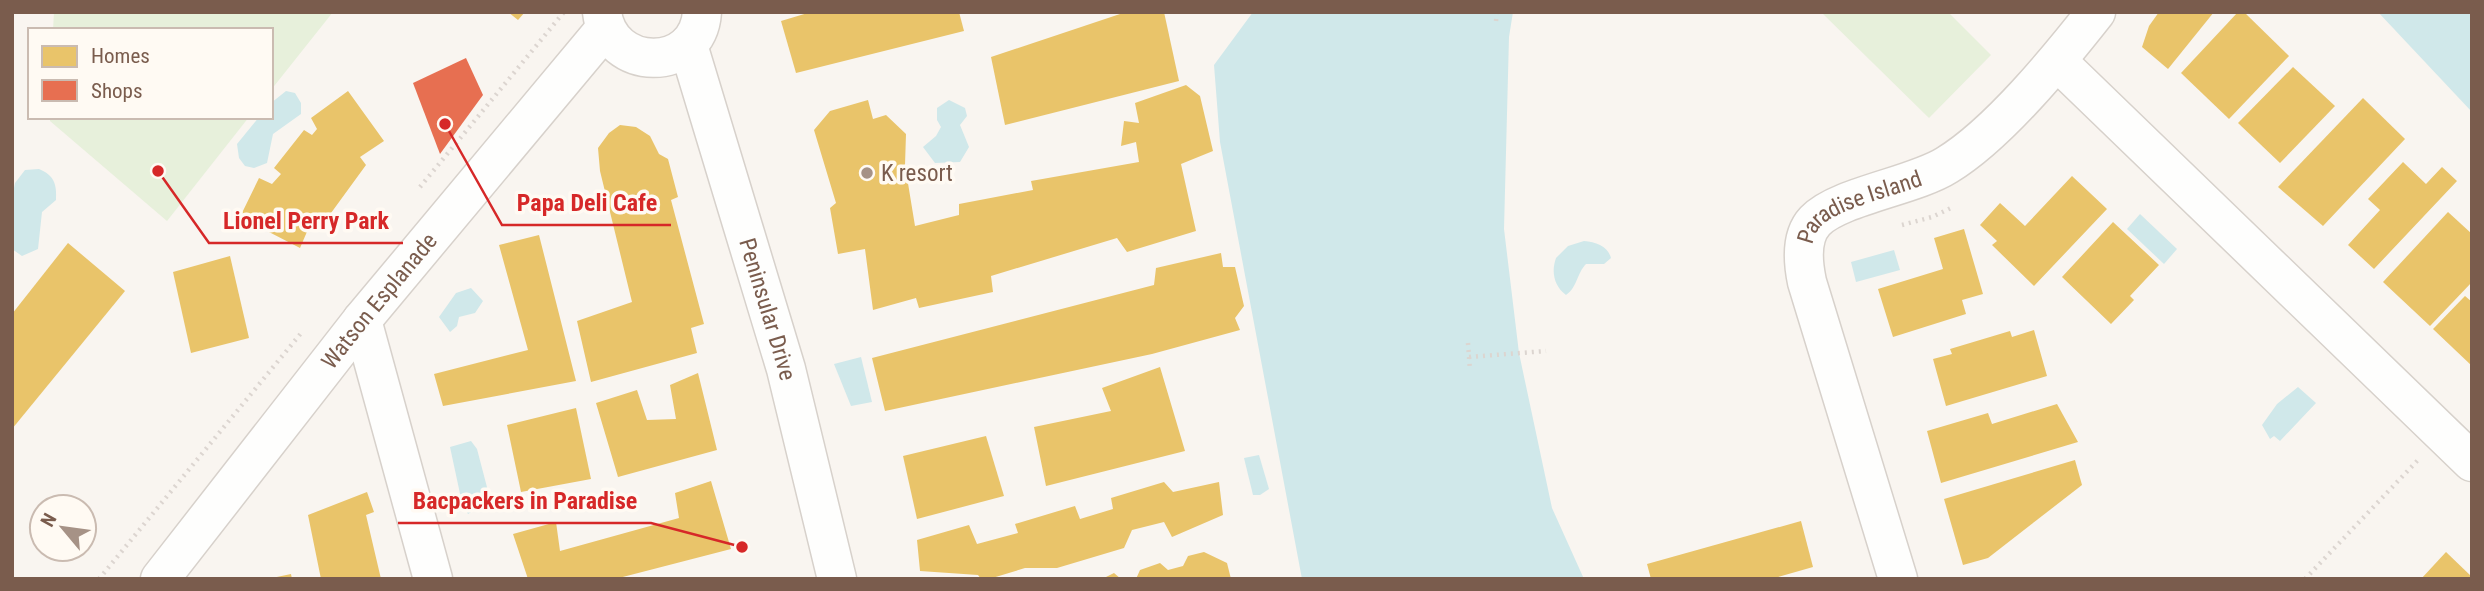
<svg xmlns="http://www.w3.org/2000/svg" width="2484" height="591" viewBox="0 0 2484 591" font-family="'Roboto Condensed',sans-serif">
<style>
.green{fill:#e7f0db}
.water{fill:#d0e8ea}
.homes{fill:#e9c46a}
.shops{fill:#e76f51}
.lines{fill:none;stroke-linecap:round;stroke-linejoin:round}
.minor-casing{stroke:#d7d1cb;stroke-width:41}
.path{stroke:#dcd5d0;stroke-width:4.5;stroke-dasharray:2 5;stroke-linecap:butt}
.minor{stroke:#fefefd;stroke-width:38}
.poi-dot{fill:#a69286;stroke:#fffaf3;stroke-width:2.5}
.labels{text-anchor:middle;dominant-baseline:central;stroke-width:7;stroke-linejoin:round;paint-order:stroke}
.poi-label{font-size:23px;fill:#7a5c4d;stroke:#fffaf3;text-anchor:start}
.street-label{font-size:23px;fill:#7a5c4d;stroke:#fffaf3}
.leader{fill:none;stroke:#d62828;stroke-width:2.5}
.callout-dot{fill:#d62828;stroke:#fffaf3;stroke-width:2.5}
.callout-label{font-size:24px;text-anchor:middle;font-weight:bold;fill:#d62828;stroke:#fffaf3;stroke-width:7;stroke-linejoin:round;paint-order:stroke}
</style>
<rect width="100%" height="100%" fill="#f9f5f0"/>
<g class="green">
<polygon points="54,12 333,12 271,90 271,30 53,30"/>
<polygon points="1821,12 1948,12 1991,55 1929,118"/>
<polygon points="50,117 249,117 167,221 50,121"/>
</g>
<g class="water">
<polygon points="1253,12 1513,12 1509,37 1504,229 1519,353 1552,508 1584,579 1302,579 1220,142 1214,65"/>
<polygon points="2378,12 2472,12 2472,112"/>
<polygon points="286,91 295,93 301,103 301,114 273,134 267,163 254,168 245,166 239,158 237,144 259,117 271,117 271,103"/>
<polygon points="949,100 965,108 967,116 960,125 969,147 960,162 935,163 923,147 936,136 941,127 937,120 937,108"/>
<path d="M39,169C54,175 57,184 56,200L42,212L38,249L22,256L12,249V198L15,183L25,170Z"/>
<polygon points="2140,214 2177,249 2164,264 2127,229"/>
<path d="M1584,241C1596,242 1608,246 1611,258L1604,264H1586C1577,273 1577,288 1566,295C1554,286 1551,272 1556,258L1568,246Z"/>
<polygon points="1894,250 1900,270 1856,282 1851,262"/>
<polygon points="471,288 483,301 475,313 459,317 457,326 450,332 439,317 456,293"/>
<polygon points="861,357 872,402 851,406 834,364"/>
<polygon points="2298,387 2316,403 2280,441 2274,436 2270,439 2262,425 2277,404"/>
<polygon points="471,441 477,449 488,491 471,496 476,509 468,514 462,503 450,447"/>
<polygon points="1259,455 1269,489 1260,495 1253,495 1244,458"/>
</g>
<g class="homes">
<polygon points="508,12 525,12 518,20"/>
<polygon points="811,12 959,12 964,31 796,73 781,21"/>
<polygon points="1126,12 1164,12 1179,81 1005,125 991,57"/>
<polygon points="2159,12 2214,12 2168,69 2142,47 2149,26"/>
<polygon points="2238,12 2244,12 2289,56 2229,119 2181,73"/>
<polygon points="2293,67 2335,106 2280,163 2238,123"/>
<polygon points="1186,85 1200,96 1213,151 1181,164 1196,231 1127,252 1117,238 991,276 993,292 919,308 916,298 873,310 865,249 838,254 830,208 836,203 814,130 830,111 868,100 873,119 886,115 906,134 905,165 915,226 959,215 959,204 1033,190 1031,181 1139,162 1136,142 1121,146 1124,121 1139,123 1135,103"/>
<polygon points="348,91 384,141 360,157 366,165 323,224 312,220 300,248 240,217 259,178 272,184 281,174 274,168 304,130 312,135 317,129 311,118"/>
<polygon points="2363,98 2405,139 2323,226 2278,187"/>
<polygon points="620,125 636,127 650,136 659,154 668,159 678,197 671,200 704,324 691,328 697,353 591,382 577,321 632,302 600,171 598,148 609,133"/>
<polygon points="2403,162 2426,184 2442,167 2457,181 2374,269 2348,245 2380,210 2368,199"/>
<polygon points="2072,176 2107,209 2034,286 1992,245 1997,241 1980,225 2000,203 2025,226"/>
<polygon points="2448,212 2472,234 2472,282 2430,326 2383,282"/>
<polygon points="2113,222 2159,265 2130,296 2134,300 2111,324 2062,277"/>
<polygon points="1964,229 1983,294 1962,300 1966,314 1893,337 1878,289 1943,269 1934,238"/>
<polygon points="539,235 576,381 443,406 434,374 528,350 499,245"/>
<polygon points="68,243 125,291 12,429 12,314"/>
<polygon points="1221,253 1223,267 1235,267 1244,306 1235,318 1240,330 1152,354 885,411 872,358 1154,285 1156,268"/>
<polygon points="230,256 249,338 191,353 173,272"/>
<polygon points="2465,296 2472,302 2472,366 2433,329"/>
<polygon points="2034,330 2047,376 1946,406 1933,359 1952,354 1950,349 2010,331 2012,337"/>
<polygon points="1160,367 1185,451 1046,486 1034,427 1111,411 1102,388"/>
<polygon points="698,373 717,450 618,477 596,403 637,390 647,420 676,419 670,385"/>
<polygon points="2057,404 2078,442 1941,483 1927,431 1988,413 1992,424"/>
<polygon points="576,408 591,479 521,492 507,425"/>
<polygon points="986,436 1004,496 917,519 903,456"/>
<polygon points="2075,460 2082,485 1988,558 1963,565 1944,499"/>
<polygon points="711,481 731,549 615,579 528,579 513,534 556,522 560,551 679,518 675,493"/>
<polygon points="1164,482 1173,492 1219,482 1223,515 1172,537 1164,522 1132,530 1124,548 1057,568 1025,568 989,579 981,579 978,575 920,571 917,540 969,525 977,544 1018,533 1015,524 1075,506 1080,519 1113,509 1111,498"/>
<polygon points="367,492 374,512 366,515 381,579 321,579 308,515"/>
<polygon points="1801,521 1813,567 1771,579 1651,579 1647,564"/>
<polygon points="1204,552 1227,563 1231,579 1136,579 1140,570 1160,563 1168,570 1183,566 1188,556"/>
<polygon points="2446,552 2472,577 2472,579 2421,579"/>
<polygon points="1114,573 1121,579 1102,579"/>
<polygon points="291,574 292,579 273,579 272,578"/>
</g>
<polygon class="shops" points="466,58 483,95 440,154 413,83"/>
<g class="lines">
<g class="minor-casing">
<g id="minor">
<path d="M602,12C609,72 698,74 702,12"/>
<path id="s1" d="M688,45L786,369L837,579"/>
<polyline points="2057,61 2472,462"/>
<polyline points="362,320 433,579"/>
<path id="s2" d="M160,579L362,320L605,29"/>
<path id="s3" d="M1898,579L1807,282C1803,263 1800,237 1815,221C1839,196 1914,186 1947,165C1998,134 2059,59 2096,12"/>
</g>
</g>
<g class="path">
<polyline points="1496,21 1497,12"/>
<polyline points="420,187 564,12"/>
<polyline points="1902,225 1932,217 1953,207"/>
<polyline points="1468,343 1470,370"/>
<polyline points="1469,357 1546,351"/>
<polyline points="99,579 302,332"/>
<polyline points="2305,579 2418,460"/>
</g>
<use href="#minor" class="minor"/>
</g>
<circle class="poi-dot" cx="867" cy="173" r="7"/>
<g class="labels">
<g class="poi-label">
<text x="881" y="173">K resort</text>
</g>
<g class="street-label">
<text stroke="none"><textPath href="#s3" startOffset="420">Paradise Island</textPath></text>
<text stroke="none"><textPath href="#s2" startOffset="354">Watson Esplanade</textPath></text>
<text stroke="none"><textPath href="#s1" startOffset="276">Peninsular Drive</textPath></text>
</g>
</g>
<path class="leader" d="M445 124L502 225H671M158 171L209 243H403M742 547L651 523H398"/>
<g class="callout-dot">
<circle cx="445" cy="124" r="7"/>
<circle cx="158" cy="171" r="7"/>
<circle cx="742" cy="547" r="7"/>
</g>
<g class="callout-label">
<text x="587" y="211">Papa Deli Cafe</text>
<text x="306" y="229">Lionel Perry Park</text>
<text x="525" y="509">Bacpackers in Paradise</text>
</g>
<rect width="2484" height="591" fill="none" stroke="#7a5c4d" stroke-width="28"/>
<rect x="28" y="28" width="245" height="91" fill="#fffaf3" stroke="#cabbb1" stroke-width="2"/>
<rect x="42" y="46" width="35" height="21" fill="#e9c46a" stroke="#cabbb1" stroke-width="2"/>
<text x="91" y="63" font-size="21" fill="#7a5c4d">Homes</text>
<rect x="42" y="80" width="35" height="21" fill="#e76f51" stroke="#cabbb1" stroke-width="2"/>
<text x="91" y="98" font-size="21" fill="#7a5c4d">Shops</text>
<g transform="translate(63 528) rotate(299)"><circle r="33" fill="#fffaf3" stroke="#cabbb1" stroke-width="2"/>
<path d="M0-5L12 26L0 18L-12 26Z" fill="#a69286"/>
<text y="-10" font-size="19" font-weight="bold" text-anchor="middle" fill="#7a5c4d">N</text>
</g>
</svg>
